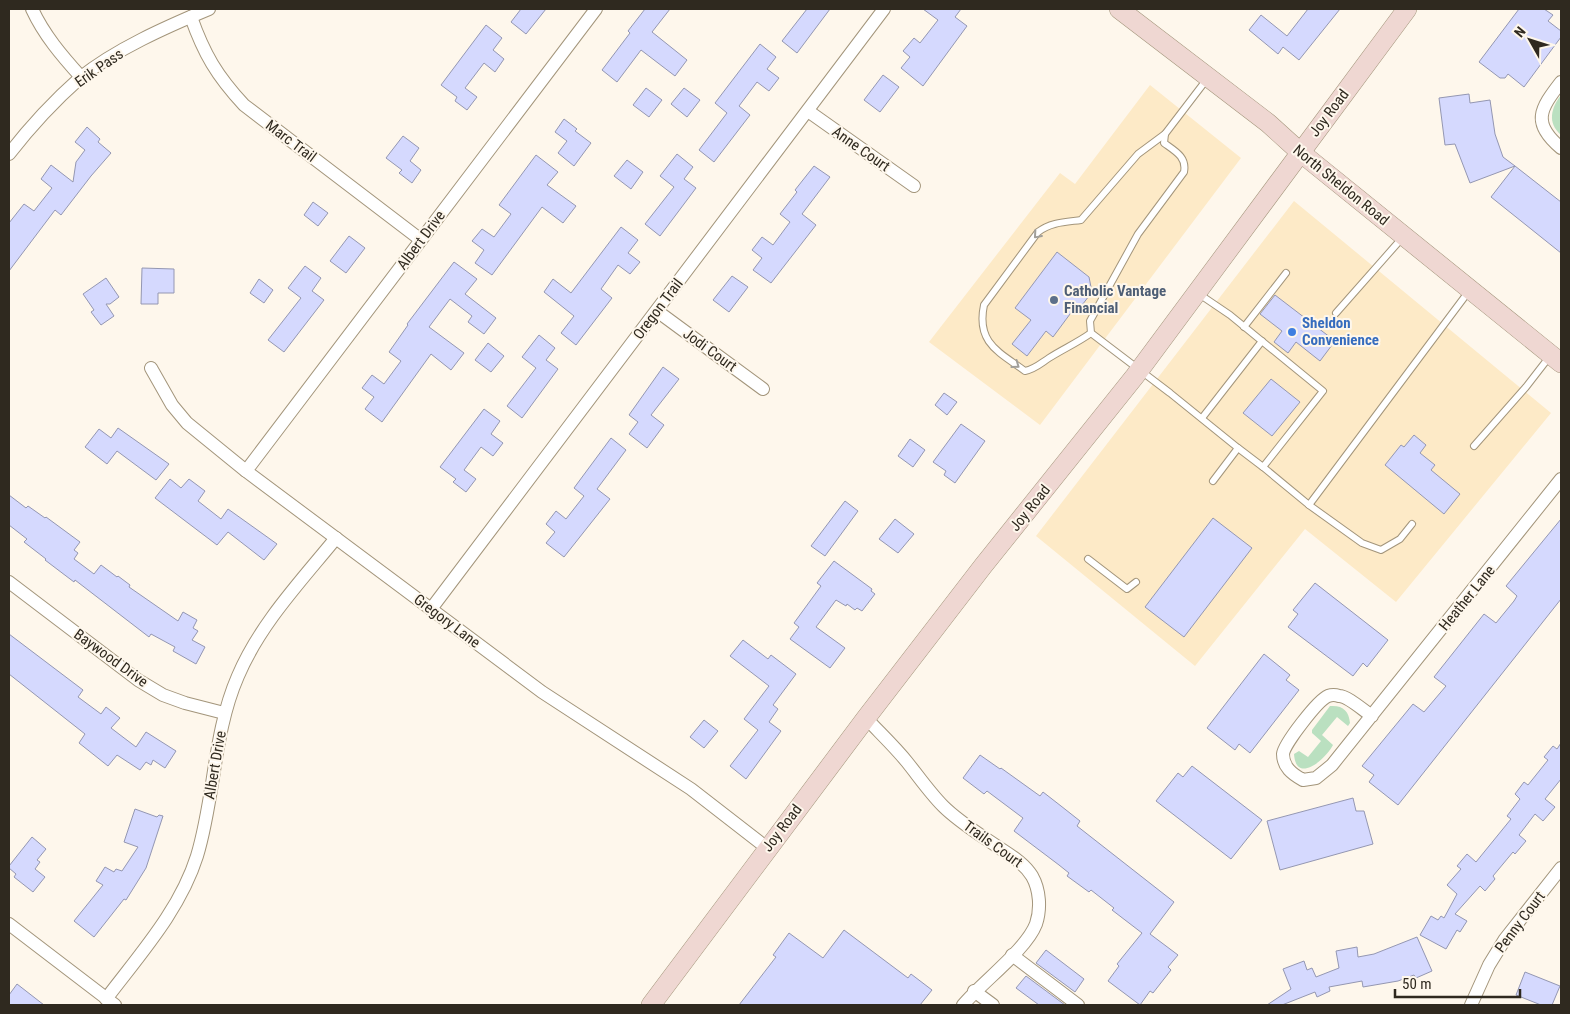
<svg xmlns="http://www.w3.org/2000/svg" width="1570" height="1014" viewBox="0 0 1570 1014" font-family="'Roboto Condensed',sans-serif">
<style>
.built{fill:#fdeac7}
.green{fill:#bae0c0}
.building{fill:#d5d9fe;stroke:#9497b2}
.lines{fill:none;stroke-linecap:round;stroke-linejoin:round}
.lane-casing{stroke:#a3957b;stroke-width:8}
.street-casing{stroke:#a3957b;stroke-width:14}
.secondary-casing{stroke:#a3957b;stroke-width:20}
.lane{stroke:#fff;stroke-width:6}
.street{stroke:#fff;stroke-width:12}
.secondary{stroke:#efd7d2;stroke-width:19}
.oneway{stroke:#a19f9a}
.service-dot{fill:#5c6f8a;stroke:#fef7ec;stroke-width:2}
.shop-dot{fill:#3f7fe0;stroke:#fef7ec;stroke-width:2}
.labels{text-anchor:middle;dominant-baseline:central;stroke-width:4;stroke-linejoin:round;paint-order:stroke}
.street-label{font-size:15px;fill:#2f291f;stroke:#fef7ec}
.service-label{font-size:15px;font-weight:bold;fill:#4e5e75;stroke:#fef7ec;text-anchor:start}
.shop-label{font-size:15px;font-weight:bold;fill:#366cbe;stroke:#fef7ec;text-anchor:start}
</style>
<rect width="100%" height="100%" fill="#fef7ec"/>
<g class="built">
<polygon points="1150,85 1241,158 1040,425 929,342 1060,173 1075,184"/>
<polygon points="1294,201 1551,413 1396,602 1305,529 1195,666 1036,536"/>
</g>
<g class="green">
<path d="M1561,95V135C1547,123 1551,108 1561,95Z"/>
<path d="M1330,706C1343,705 1349,711 1350,723L1348,726L1337,717L1322,735L1333,745C1326,759 1296,785 1294,754L1299,751L1308,757L1321,741L1312,733V730Z"/>
</g>
<g class="building">
<polygon points="521,9 546,9 526,34 511,22"/>
<polygon points="645,9 670,9 652,32 687,60 675,76 641,50 617,82 602,70 630,33 628,31"/>
<polygon points="807,9 830,9 797,53 782,41"/>
<polygon points="923,9 961,9 955,17 967,26 923,86 901,68 910,57 903,51 914,38 920,43 938,20"/>
<polygon points="1308,9 1340,9 1299,60 1283,47 1278,54 1249,30 1261,15 1287,36"/>
<polygon points="1519,9 1544,9 1553,15 1548,21 1561,31 1561,37 1524,87 1508,74 1505,78 1500,78 1479,62"/>
<polygon points="486,25 502,38 493,50 504,59 495,72 484,63 465,88 477,97 467,110 455,101 457,97 441,85"/>
<polygon points="760,44 776,57 767,69 779,78 769,91 757,82 739,106 750,115 714,162 699,150 727,113 715,103"/>
<polygon points="883,75 899,87 880,112 864,100"/>
<polygon points="646,88 662,100 649,117 633,105"/>
<polygon points="684,88 700,100 687,117 671,104"/>
<polygon points="1469,94 1470,103 1490,100 1495,134 1503,157 1515,166 1470,183 1455,144 1445,145 1439,98"/>
<polygon points="564,119 577,129 575,131 591,143 574,166 558,153 567,141 555,132"/>
<polygon points="87,127 100,139 98,142 111,153 91,176 61,215 55,210 9,271 9,223 24,204 34,211 52,188 41,179 51,165 73,182 76,162 85,150 75,142"/>
<polygon points="403,136 419,148 410,161 421,170 412,183 399,173 402,170 386,158"/>
<polygon points="677,154 693,167 684,179 696,188 660,236 645,224 674,187 660,176"/>
<polygon points="536,155 558,172 547,185 576,206 563,223 542,207 492,275 475,263 484,250 472,241 482,229 494,237 511,214 499,205"/>
<polygon points="627,160 643,172 631,189 614,176"/>
<polygon points="814,166 830,177 802,214 816,225 771,283 753,270 762,258 752,250 762,237 773,245 790,222 780,214 797,192 795,190"/>
<polygon points="1515,166 1561,202 1561,253 1491,197"/>
<polygon points="313,202 328,213 318,226 304,215"/>
<polygon points="621,227 638,240 628,253 640,262 630,274 618,265 601,289 612,298 576,345 561,333 574,316 544,292 553,279 571,293"/>
<polygon points="349,236 365,248 346,273 330,261"/>
<polygon points="1057,252 1089,277 1092,292 1076,313 1073,310 1053,337 1046,331 1027,356 1012,344 1031,320 1015,308"/>
<polygon points="454,262 477,279 465,294 496,318 484,334 468,322 472,316 450,299 429,327 464,353 451,370 431,354 382,422 365,409 374,397 362,388 372,375 384,384 401,361 389,352 408,325 407,324"/>
<polygon points="305,266 321,278 312,291 324,300 284,352 268,340 301,298 288,288"/>
<polygon points="142,268 174,269 174,293 158,293 158,304 141,304"/>
<polygon points="732,276 748,287 729,312 713,300"/>
<polygon points="106,278 119,297 110,304 106,304 114,316 101,325 91,312 94,310 83,294"/>
<polygon points="259,279 273,290 264,303 250,293"/>
<polygon points="1275,295 1335,341 1320,361 1296,342 1288,353 1274,342 1282,331 1260,314"/>
<polygon points="539,335 555,348 546,360 558,369 522,418 507,406 536,368 522,357"/>
<polygon points="488,343 504,356 491,372 475,360"/>
<polygon points="663,367 679,379 651,415 664,425 647,448 629,434 638,422 629,415"/>
<polygon points="1271,379 1300,402 1272,436 1243,413"/>
<polygon points="944,393 957,402 947,415 935,405"/>
<polygon points="484,409 500,421 491,434 503,443 493,456 481,447 464,470 476,479 466,492 453,482 456,479 440,467"/>
<polygon points="961,424 985,441 955,483 944,475 946,471 933,462"/>
<polygon points="118,428 169,464 156,480 117,451 107,464 85,447 99,429 111,438"/>
<polygon points="1414,435 1426,445 1420,453 1435,465 1431,470 1460,494 1444,514 1385,465 1401,445 1404,447"/>
<polygon points="611,438 626,450 597,489 610,499 564,557 546,543 555,532 546,524 556,511 566,519 584,496 574,488"/>
<polygon points="910,439 925,450 913,467 898,456"/>
<polygon points="170,479 181,488 189,479 205,491 198,501 221,519 228,509 277,544 264,560 228,532 217,545 155,498"/>
<polygon points="9,495 26,508 28,506 45,518 46,517 80,542 74,550 78,553 74,559 94,574 101,565 117,577 118,576 130,585 129,587 178,621 183,612 197,620 193,628 198,631 192,640 205,647 196,664 173,651 175,647 151,634 149,637 75,580 74,582 45,560 46,559 24,542 27,539 9,525"/>
<polygon points="845,501 858,511 825,556 811,546"/>
<polygon points="1213,518 1252,548 1184,637 1145,607"/>
<polygon points="895,519 914,534 898,553 879,539"/>
<polygon points="1561,519 1561,599 1398,805 1369,782 1374,775 1362,766 1413,704 1424,712 1446,686 1434,677 1484,614 1496,623 1514,601 1517,596 1506,586"/>
<polygon points="834,561 872,589 871,591 875,594 862,611 857,608 855,610 847,604 846,606 836,600 816,627 845,648 830,668 790,639 799,627 794,623 821,586 817,583"/>
<polygon points="1315,583 1388,640 1367,667 1363,663 1353,676 1288,627 1298,614 1293,610"/>
<polygon points="9,634 83,690 78,697 101,714 106,707 120,718 111,728 136,747 146,732 176,751 165,768 153,760 151,765 146,762 140,770 117,755 108,766 79,743 85,734 9,674"/>
<polygon points="743,640 768,659 771,655 796,674 773,705 778,709 769,722 781,731 746,779 730,766 758,730 744,719 769,686 730,656"/>
<polygon points="1264,654 1290,675 1286,680 1299,690 1250,753 1239,744 1235,750 1207,728"/>
<polygon points="704,720 718,731 704,748 690,737"/>
<polygon points="1561,743 1561,779 1545,799 1555,807 1543,821 1535,814 1519,835 1526,841 1515,854 1513,852 1493,876 1495,879 1485,891 1480,886 1455,914 1467,921 1460,932 1457,930 1446,949 1420,935 1431,916 1438,920 1441,916 1444,918 1457,894 1447,885 1461,869 1457,866 1467,854 1476,862 1511,819 1507,816 1520,799 1515,794 1524,782 1528,785 1548,760 1544,757 1553,746 1557,749"/>
<polygon points="980,755 1000,769 1001,768 1040,796 1043,792 1061,806 1080,821 1077,826 1174,902 1150,934 1178,955 1168,967 1171,970 1153,993 1150,991 1140,1005 1108,981 1119,966 1117,964 1142,933 1112,910 1114,908 1091,890 1089,892 1067,876 1069,873 1059,865 1014,831 1023,818 987,791 984,794 963,778"/>
<polygon points="1192,766 1262,820 1231,859 1156,801 1178,773 1183,777"/>
<polygon points="1353,798 1356,811 1364,811 1373,844 1280,870 1267,821"/>
<polygon points="135,809 157,817 159,815 163,816 146,868 126,900 124,899 94,937 74,921 103,885 96,881 105,867 114,872 116,869 122,871 138,847 124,842"/>
<polygon points="32,837 46,849 37,860 40,862 35,869 45,877 33,892 14,877 16,874 9,868 9,866"/>
<polygon points="844,930 908,978 911,974 932,990 920,1005 739,1005 776,957 773,955 789,933 823,958"/>
<polygon points="1417,937 1432,971 1416,978 1414,975 1398,981 1363,987 1362,981 1329,987 1330,991 1317,997 1315,992 1282,1005 1267,1005 1291,989 1283,969 1304,961 1307,970 1312,968 1316,977 1339,968 1336,951 1357,947 1358,957 1374,954"/>
<polygon points="1046,950 1084,979 1075,992 1036,963"/>
<polygon points="1525,972 1560,986 1552,1005 1541,1005 1516,995"/>
<polygon points="1026,976 1065,1005 1039,1005 1016,988"/>
<polygon points="17,984 44,1005 9,1005 9,995"/>
</g>
<g class="lines">
<g class="lane-casing">
<g id="lane">
<path d="M1207,79L1165,134L1164,143C1175,151 1187,157 1184,172L1138,234L1090,321L1091,333L1170,393L1238,448L1213,481"/>
<polyline points="1199,294 1230,315 1323,391 1263,467 1238,448"/>
<polyline points="1336,313 1403,237"/>
<polyline points="1244,327 1286,273"/>
<path d="M1091,333C1077,343 1063,349 1049,358C1040,364 1035,369 1025,371C999,352 976,343 984,305L1038,232C1051,222 1066,222 1081,220L1138,154L1165,134"/>
<polyline points="1202,418 1262,341"/>
<polyline points="1474,446 1526,387 1550,356"/>
<polyline points="1263,467 1309,505 1469,291"/>
<polyline points="1309,505 1362,543 1381,550 1400,539 1412,524"/>
<polyline points="1088,559 1127,589 1136,582"/>
</g>
</g>
<g class="street-casing">
<g id="street">
<path d="M32,9C44,35 62,56 81,77"/>
<path d="M191,17C204,54 217,76 244,105L421,240"/>
<path d="M1561,82C1540,109 1531,123 1561,148"/>
<polyline points="808,111 914,186"/>
<path d="M9,154C30,127 54,101 80,78C116,49 166,27 209,9"/>
<polyline points="657,311 763,389"/>
<polyline points="151,368 172,405 187,423 246,471 542,692 691,789 767,848"/>
<polyline points="246,471 596,9"/>
<polyline points="9,582 138,680 163,695 185,703 224,713"/>
<polyline points="431,609 884,9"/>
<path d="M1372,716C1364,711 1348,696 1339,696C1336,695 1331,695 1328,696C1318,700 1284,744 1283,754C1283,767 1292,774 1303,780L1316,778L1332,765L1561,479"/>
<path d="M866,718C880,733 895,747 907,762C919,777 930,793 943,806C959,822 979,834 998,847C1010,855 1024,863 1032,876C1040,890 1041,909 1036,924C1026,950 982,982 963,1005"/>
<polyline points="9,924 115,1005"/>
<polyline points="1012,955 1078,1005"/>
<polyline points="974,991 993,1005"/>
<path d="M106,999C140,954 180,910 197,856C215,797 213,733 238,676C260,624 301,581 336,538"/>
<polyline points="1471,1005 1489,965 1505,939 1561,868"/>
</g>
</g>
<g class="secondary-casing">
<g id="secondary">
<polyline points="1119,9 1268,123 1300,152 1561,363"/>
<polyline points="651,1005 866,718 983,566 1135,376 1407,9"/>
</g>
</g>
<use href="#lane" class="lane"/>
<use href="#street" class="street"/>
<use href="#secondary" class="secondary"/>
</g>
<defs><path id="oneway-chevron" d="M-2-3.5L2.5 0L-2 3.5" fill="none" stroke-width="1.6" stroke-linecap="round" stroke-linejoin="round" transform="scale(1.25)"/></defs>
<g class="oneway">
<use href="#oneway-chevron" transform="translate(1037 235) rotate(131)"/>
<use href="#oneway-chevron" transform="translate(1016 365) rotate(36)"/>
</g>
<circle class="service-dot" cx="1054" cy="300" r="5"/>
<circle class="shop-dot" cx="1292" cy="332" r="5"/>
<g class="labels">
<g class="street-label">
<text transform="translate(99 68) rotate(-35)">Erik Pass</text>
<text transform="translate(1329 113) rotate(-53)">Joy Road</text>
<text transform="translate(291 141) rotate(37)">Marc Trail</text>
<text transform="translate(861 149) rotate(35)">Anne Court</text>
<text transform="translate(1341 185) rotate(39)">North Sheldon Road</text>
<text transform="translate(421 240) rotate(-53)">Albert Drive</text>
<text transform="translate(658 309) rotate(-53)">Oregon Trail</text>
<text transform="translate(710 350) rotate(36)">Jodi Court</text>
<text transform="translate(1030 508) rotate(-51)">Joy Road</text>
<text transform="translate(1467 598) rotate(-51)">Heather Lane</text>
<text transform="translate(447 621) rotate(37)">Gregory Lane</text>
<text transform="translate(111 658) rotate(36)">Baywood Drive</text>
<text transform="translate(215 765) rotate(-80)">Albert Drive</text>
<text transform="translate(782 828) rotate(-53)">Joy Road</text>
<text transform="translate(993 844) rotate(36)">Trails Court</text>
<text transform="translate(1520 922) rotate(-53)">Penny Court</text>
</g>
<g class="service-label">
<text x="1064" y="291">Catholic Vantage<tspan x="1064" dy="17">Financial</tspan></text>
</g>
<g class="shop-label">
<text x="1302" y="323">Sheldon<tspan x="1302" dy="17">Convenience</tspan></text>
</g>
</g>
<rect width="1570" height="1014" fill="none" stroke="#2f291f" stroke-width="20"/>
<g transform="translate(1530 40) rotate(309)" stroke="#fef7ec" stroke-width="4" paint-order="stroke">
<path d="M0-4L9 19L0 12L-9 19Z" fill="#2f291f"/>
<text y="-8" font-size="14" font-weight="bold" text-anchor="middle" fill="#2f291f">N</text>
</g>
<path d="M1395 989v8h125v-8" fill="none" stroke="#2f291f" stroke-width="2.5"/>
<text x="1402" y="989" font-size="15" fill="#2f291f" stroke="#fef7ec" stroke-width="4" paint-order="stroke">50 m</text>
</svg>
